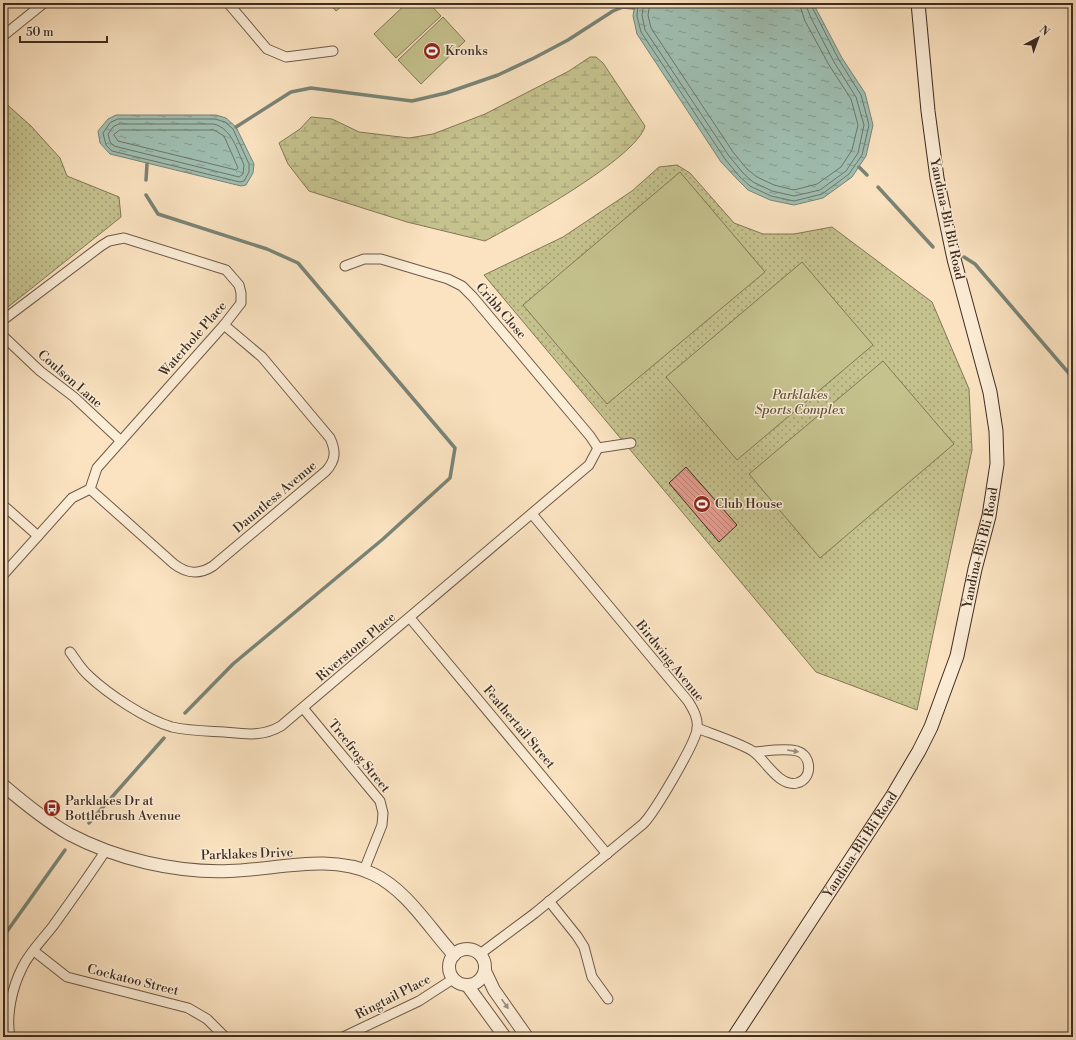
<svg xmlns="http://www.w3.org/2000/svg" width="1076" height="1040" viewBox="0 0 1076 1040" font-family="'Libre Bodoni',serif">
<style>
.grass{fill:url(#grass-dots);stroke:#827757}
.wetland{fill:url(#wetland-marsh);stroke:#827757}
.garden{fill:#c5c28e;stroke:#827757}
.water{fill:url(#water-ripples);stroke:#798477}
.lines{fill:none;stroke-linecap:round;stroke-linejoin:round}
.shore{stroke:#6f7568;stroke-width:1}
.stream{stroke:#798477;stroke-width:3.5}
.building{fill:url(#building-back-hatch);stroke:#3f2c20}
.minor-casing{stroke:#6e5a48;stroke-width:11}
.tertiary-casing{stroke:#6e5a48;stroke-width:14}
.secondary-casing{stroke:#3f2c20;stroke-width:15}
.minor{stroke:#fcedd7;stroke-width:9}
.tertiary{stroke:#fcedd7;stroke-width:12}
.secondary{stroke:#fcedd7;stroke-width:13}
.oneway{fill:#9e8c7c}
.labels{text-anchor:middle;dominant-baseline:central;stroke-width:3;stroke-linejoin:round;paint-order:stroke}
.poi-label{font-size:13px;fill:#3f2c20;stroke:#fcedd7;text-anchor:start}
.street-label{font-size:13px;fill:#3f2c20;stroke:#fcedd7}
.park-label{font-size:13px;font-style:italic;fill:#60523c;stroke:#fcedd7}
</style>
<defs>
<pattern id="grass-dots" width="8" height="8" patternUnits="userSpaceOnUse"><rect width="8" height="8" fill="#c5c28e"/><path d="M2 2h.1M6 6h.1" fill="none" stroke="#a19e74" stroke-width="1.8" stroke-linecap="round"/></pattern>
<pattern id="wetland-marsh" width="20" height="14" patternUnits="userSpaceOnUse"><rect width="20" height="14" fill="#c5c28e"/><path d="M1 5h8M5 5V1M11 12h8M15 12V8" fill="none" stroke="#a19e74"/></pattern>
<pattern id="water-ripples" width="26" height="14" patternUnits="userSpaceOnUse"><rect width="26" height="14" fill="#9fbeb1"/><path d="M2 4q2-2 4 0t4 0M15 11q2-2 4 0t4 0" fill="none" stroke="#839b90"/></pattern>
<pattern id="building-back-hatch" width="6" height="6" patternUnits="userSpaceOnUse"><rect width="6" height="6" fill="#e79d90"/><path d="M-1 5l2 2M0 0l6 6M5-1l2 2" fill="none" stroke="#bd8075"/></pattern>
</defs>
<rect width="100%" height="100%" fill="#fbe3c1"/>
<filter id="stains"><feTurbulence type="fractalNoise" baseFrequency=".005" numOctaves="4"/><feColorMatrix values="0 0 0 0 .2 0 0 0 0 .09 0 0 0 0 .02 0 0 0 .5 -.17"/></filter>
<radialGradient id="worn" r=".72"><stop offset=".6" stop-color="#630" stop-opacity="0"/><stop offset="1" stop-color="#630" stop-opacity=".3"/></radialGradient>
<g class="grass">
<polygon points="329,3 346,3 336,11"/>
<polygon points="3,101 31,126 60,158 67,176 119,197 121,217 3,311"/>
<polygon points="677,165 690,173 734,223 763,234 794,234 832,227 932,302 969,389 972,450 917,710 816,672 484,275 563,237 632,191 659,167"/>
</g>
<path class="wetland" d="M590,57H596L603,63L645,126C637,158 517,224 485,241L407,222L309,191L288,164L279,143L300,129L311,117L332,119L359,132L409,138L433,134L485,114L569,71Z"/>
<g class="garden">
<polygon points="407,3 429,3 441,16 396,58 374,34"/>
<polygon points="443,17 465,41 421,84 398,60"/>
<polygon points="680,172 765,272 607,404 523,305"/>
<polygon points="802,262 873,345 737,460 666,377"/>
<polygon points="883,361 954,444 820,558 749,474"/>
</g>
<g class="water">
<polygon points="635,3 813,3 842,58 865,93 873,125 866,156 852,177 823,198 794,205 770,200 748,190 737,179 721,162 637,34 633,16"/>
<polygon points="116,115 216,115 226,118 236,127 254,164 253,173 246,185 241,186 110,154 100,143 98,131 108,119"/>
</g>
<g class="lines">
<g class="shore">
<polyline points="638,3 637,16 641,32 725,159 739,176 750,186 771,196 794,201 822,194 849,174 862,155 869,125 861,95 839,60 810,3"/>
<polyline points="644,3 642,15 645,30 729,156 743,173 753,182 772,191 794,196 820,190 846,171 858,153 864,125 856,97 834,62 811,18 805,3"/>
<polyline points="650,3 648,15 651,28 733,152 747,169 757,177 774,185 794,190 817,184 841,167 852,150 858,125 851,99 829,65 805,21 799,3"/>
<polygon points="118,119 215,119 225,122 233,129 249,164 249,172 244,181 240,182 112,151 106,145 103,133 110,123"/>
<path d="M119,124H214C232,129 237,150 244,165L243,174L239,177L114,146L110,142L108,134L113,127Z"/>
<polygon points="120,130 214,130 224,136 238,168 236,170 118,141 114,135"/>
</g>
<g class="stream">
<polyline points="236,127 291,92 311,88 412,101 446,93 498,75 534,58 568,40 613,11 623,7 634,8"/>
<polyline points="859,167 867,175"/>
<polyline points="146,180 147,164"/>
<polyline points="878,187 933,247"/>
<polyline points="146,195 158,214 267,249 298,263 455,448 450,478 383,539 233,664 185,713"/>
<polyline points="964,257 975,264 1073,378"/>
<polyline points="89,823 164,738"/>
<polyline points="3,937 65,850"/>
</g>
</g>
<polygon class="building" points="686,467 737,525 719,542 669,483"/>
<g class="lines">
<g class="minor-casing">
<g id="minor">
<polyline points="228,3 267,49 286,57 333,51"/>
<polyline points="3,36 44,3"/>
<polyline points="345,266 364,259 381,259 448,279 462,286 473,297 590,436 598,448"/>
<polyline points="3,320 101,246 109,241 124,238 226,270 239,285 241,293 241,303 224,325 97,468 90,489 72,498 3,575"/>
<polyline points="3,336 40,371 74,397 121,441"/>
<polyline points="598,448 631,443"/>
<path d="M90,489L174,564C187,574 199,575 213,566L326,471C336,460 336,451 330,438L262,357L224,325"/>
<polyline points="3,505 38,536"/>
<polyline points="410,618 607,854"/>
<path d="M70,652C76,660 81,669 89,676C108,694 147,720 172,727C189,731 207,731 224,732C245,734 262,737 281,726L589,465L598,448"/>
<polyline points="303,708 380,801 383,813 382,825 364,870"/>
<path d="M697,728C712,734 743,744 754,752C766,761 779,787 797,783C813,779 812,755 797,751C784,748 767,751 754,752"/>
<polyline points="549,901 577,936 584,947 592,977 608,999"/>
<polyline points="34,951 67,977 188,1008 207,1019 225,1037"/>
<path d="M480,954L535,913L643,824C655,812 694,745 697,730C699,719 693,709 688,701L532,514"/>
<path d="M10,1037C6,1015 12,988 22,968C29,953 43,939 53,926C71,901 89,876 106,850"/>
<polyline points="343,1037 419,1001 453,979"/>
</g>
</g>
<g class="tertiary-casing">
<g id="tertiary">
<path d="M3,785C24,803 45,820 69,834C116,859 176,873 229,871C276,870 329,853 373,874C407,890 429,928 454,955"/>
<circle cx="467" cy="967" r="18"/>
<polyline points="485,971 494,990 527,1037"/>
<polyline points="467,985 505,1037"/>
</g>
</g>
<g class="secondary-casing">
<g id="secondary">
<path id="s1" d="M734,1037L893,795L919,751L931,727L957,656L975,569L989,516L997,464L996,431L990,392L954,259L937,178L928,111L918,3"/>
</g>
</g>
<use href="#minor" class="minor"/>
<use href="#tertiary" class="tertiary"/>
<use href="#secondary" class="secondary"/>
</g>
<defs><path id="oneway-solid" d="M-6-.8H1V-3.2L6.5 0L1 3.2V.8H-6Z"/></defs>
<g class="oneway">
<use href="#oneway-solid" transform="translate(793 751) rotate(9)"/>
<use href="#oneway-solid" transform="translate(505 1004) rotate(55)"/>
</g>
<defs>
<g id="stadium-disc" transform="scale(0.9)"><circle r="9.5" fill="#8f2418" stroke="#fcedd7"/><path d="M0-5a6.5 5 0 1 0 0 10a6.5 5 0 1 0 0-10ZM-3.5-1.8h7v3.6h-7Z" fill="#fff"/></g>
<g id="bus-disc" transform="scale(0.9)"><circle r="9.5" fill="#8f2418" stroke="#fcedd7"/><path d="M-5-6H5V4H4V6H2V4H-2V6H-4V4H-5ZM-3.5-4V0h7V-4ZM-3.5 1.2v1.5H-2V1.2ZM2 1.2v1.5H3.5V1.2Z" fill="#fff"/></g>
</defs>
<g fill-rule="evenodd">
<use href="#stadium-disc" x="432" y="51"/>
<use href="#stadium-disc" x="702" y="504"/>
<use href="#bus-disc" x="52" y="808"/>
</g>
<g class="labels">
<g class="poi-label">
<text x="445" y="51">Kronks</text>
<text x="715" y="504">Club House</text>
<text x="65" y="801">Parklakes Dr at<tspan x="65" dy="15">Bottlebrush Avenue</tspan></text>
</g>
<g class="street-label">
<text transform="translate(947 219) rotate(78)">Yandina-Bli Bli Road</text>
<text transform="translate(501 311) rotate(49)">Cribb Close</text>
<text transform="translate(193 339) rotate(-49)">Waterhole Place</text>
<text transform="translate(70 379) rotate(41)">Coulson Lane</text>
<text transform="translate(275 497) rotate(-40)">Dauntless Avenue</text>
<text stroke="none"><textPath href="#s1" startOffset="554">Yandina-Bli Bli Road</textPath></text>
<text transform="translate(356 647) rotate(-40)">Riverstone Place</text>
<text transform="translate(670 661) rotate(51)">Birdwing Avenue</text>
<text transform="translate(519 727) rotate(50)">Feathertail Street</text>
<text transform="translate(359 756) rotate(51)">Treefrog Street</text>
<text stroke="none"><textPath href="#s1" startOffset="230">Yandina-Bli Bli Road</textPath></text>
<text transform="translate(247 854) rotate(-2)">Parklakes Drive</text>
<text transform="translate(133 980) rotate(14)">Cockatoo Street</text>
<text transform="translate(393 997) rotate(-27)">Ringtail Place</text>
</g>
<g class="park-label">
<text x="800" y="395">Parklakes<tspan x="800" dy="15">Sports Complex</tspan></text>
</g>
</g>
<rect width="1076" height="1040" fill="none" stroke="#fbe3c1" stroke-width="16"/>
<rect x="4" y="4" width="1068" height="1032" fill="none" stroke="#3f2c20" stroke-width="2"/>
<rect x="8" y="8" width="1060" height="1024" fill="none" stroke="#3f2c20"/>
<g transform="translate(1038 38) rotate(41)" stroke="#fcedd7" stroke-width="3" paint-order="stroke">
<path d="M0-3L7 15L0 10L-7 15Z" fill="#3f2c20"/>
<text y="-6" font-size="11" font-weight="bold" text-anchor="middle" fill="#3f2c20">N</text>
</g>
<path d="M20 36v6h87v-6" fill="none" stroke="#3f2c20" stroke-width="2"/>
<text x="26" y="36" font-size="12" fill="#3f2c20" stroke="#fcedd7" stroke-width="3" paint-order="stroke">50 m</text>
<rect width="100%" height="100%" filter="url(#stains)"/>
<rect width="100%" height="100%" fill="url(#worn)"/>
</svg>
